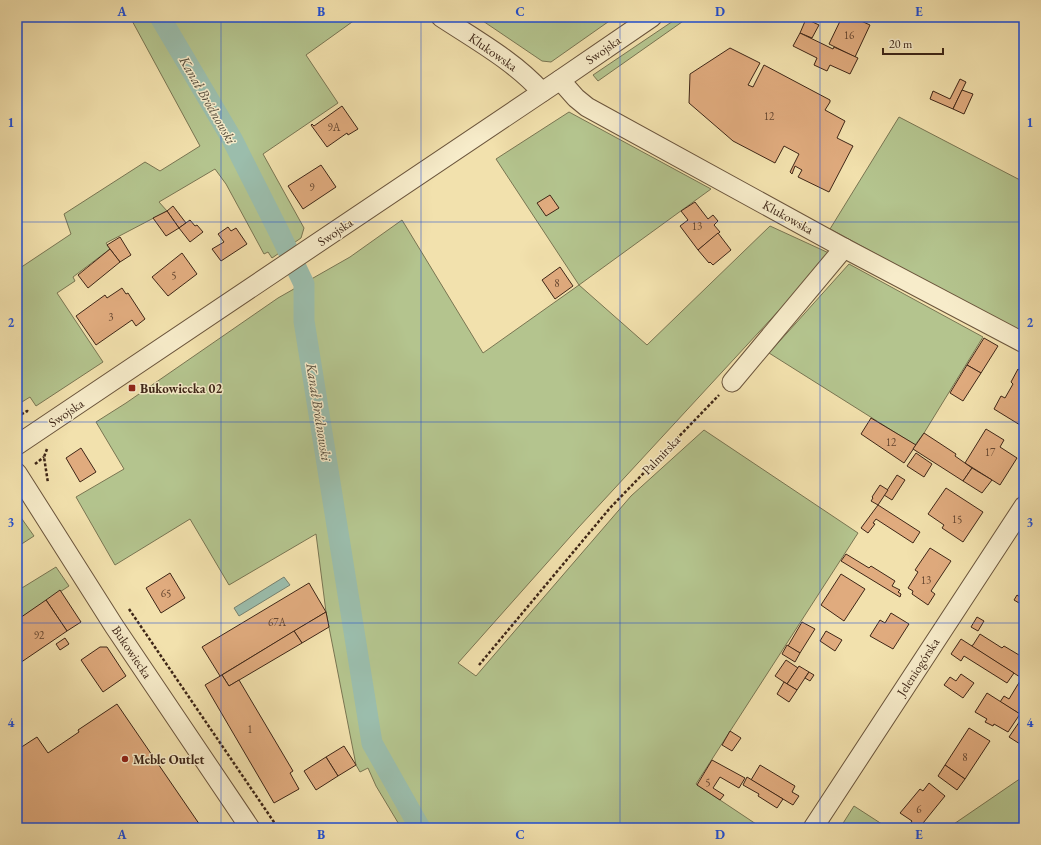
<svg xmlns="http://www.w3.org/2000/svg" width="1041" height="845" viewBox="0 0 1041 845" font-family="'EB Garamond',serif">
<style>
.green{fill:#b4c48e;stroke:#797552}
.water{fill:#9bbdac;stroke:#768170}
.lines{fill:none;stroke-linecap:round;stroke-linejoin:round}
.canal{stroke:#9bbdac;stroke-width:21}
.building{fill:#e0ab7e;stroke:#3e2617}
.minor-casing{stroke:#6b553c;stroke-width:21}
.path{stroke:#3e2617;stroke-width:2.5;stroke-dasharray:3 2;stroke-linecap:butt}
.minor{stroke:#f7ecca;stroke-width:19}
.grid{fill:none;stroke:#1d4ed8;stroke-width:1;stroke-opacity:0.55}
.poi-dot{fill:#8f2418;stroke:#f7ecca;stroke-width:1.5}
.labels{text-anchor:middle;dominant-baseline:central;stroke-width:3;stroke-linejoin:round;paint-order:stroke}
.number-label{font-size:11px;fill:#664731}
.street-label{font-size:13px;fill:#3e2617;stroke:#f7ecca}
.poi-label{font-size:13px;font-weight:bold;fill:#3e2617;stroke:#f7ecca;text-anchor:start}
.water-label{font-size:14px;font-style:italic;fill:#554c3c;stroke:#f7ecca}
.neatline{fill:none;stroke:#1d4ed8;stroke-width:1.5}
.grid-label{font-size:13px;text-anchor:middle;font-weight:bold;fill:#1d4ed8}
</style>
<rect width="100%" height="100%" fill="#f2e1ad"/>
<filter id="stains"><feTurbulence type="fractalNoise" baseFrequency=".005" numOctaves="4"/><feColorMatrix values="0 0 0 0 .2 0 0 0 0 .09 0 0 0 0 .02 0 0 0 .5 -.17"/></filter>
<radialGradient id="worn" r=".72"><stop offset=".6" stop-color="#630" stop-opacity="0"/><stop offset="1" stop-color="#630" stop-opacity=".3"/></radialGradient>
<g class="green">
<polygon points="130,17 359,17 306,55 338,103 263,154 304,228 301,238 272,258 268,252 264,254 226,184 215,169 159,202 167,211 106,243 110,249 73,277 75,281 57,293 103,362 36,406 30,397 17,405 17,270 71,234 64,214 145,162 160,171 200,146"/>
<polygon points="477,17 615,17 551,62 542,61"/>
<polygon points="679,17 689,17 598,81 593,75"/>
<polygon points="569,112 711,189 579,285 647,345 770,226 831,254 578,528 458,663 476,676 631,496 704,430 858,533 696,784 762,828 396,828 400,826 376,786 368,768 360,772 356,765 326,612 316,534 229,585 190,519 115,565 76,497 124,469 96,422 126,403 278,298 350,257 402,220 483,353 579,285 496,159"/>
<polygon points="899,117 1020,180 1024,172 1024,334 830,229"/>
<polygon points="849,264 983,337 924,433 915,445 769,353"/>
<polygon points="17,512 34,536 17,547"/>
<polygon points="56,567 69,586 17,620 17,591"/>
<polygon points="1024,776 1024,828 948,828"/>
<polygon points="854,806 888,828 840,828"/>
</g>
<polygon class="water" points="284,577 290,585 239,616 234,608"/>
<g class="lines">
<polyline class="canal" points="160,17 232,139 279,232 304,284 304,321 372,743 420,828"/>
</g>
<g class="building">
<polygon points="842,17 852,17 870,25 855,57 829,44"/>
<polygon points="806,19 819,25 812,38 800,33"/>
<polygon points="800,33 833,49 834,47 858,58 850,74 830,65 827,71 814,65 817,58 793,46"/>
<polygon points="730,48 760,63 748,85 753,87 764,65 830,100 830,102 825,110 845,121 837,138 853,146 829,192 798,177 802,170 795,166 792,174 790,172 799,154 784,146 775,163 733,141 689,103 690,74"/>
<polygon points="960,79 966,82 953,109 930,99 933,91 950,99"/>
<polygon points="962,90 973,94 964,114 953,109"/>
<polygon points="342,106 358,129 348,135 347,133 327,147 311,125 312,124 314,126"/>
<polygon points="321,165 336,187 303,209 288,186"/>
<polygon points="550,195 559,208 546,216 537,203"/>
<polygon points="695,202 708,219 713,215 718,221 714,225 720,232 698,250 680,226 688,220 681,211"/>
<polygon points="173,206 186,223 179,228 167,211"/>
<polygon points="167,211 179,228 166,236 153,218"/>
<polygon points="190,220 195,226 197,225 203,232 190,242 179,228"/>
<polygon points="228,227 231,231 236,228 247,244 221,261 212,249 224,242 218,234"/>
<polygon points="718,233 731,250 713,265 710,262 709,263 698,250"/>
<polygon points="120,237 131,255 120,262 107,245"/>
<polygon points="110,249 120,262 88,288 78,275"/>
<polygon points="182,253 197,274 168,296 152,277"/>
<polygon points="560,267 573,286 555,299 542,280"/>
<polygon points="122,288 126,294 128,293 145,319 136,326 132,320 96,345 76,316 105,295 107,298"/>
<polygon points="984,338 998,346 981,373 967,365"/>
<polygon points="967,365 981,373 963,401 950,393"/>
<polygon points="1018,369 1024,373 1024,419 1020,425 994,409 1001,396 1005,398 1013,384 1011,382"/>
<polygon points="871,418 916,445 904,463 861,434"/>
<polygon points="986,429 1004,440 1000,447 1017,458 1000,485 965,463"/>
<polygon points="924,433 956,454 955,456 972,468 963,481 913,449"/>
<polygon points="81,448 96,472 80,482 66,458"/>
<polygon points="916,453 932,464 924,477 907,466"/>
<polygon points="972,468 992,480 982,493 963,481"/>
<polygon points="897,475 905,480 892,500 884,495"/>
<polygon points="880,485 888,490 878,505 871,501 873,498 872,497"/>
<polygon points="946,488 983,512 963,542 942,528 944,525 928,514"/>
<polygon points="878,505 920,532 913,543 876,519 873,523 875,524 868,533 861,528"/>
<polygon points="930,548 951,561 931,591 935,594 928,605 912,594 913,591 908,588 918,572 915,570"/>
<polygon points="846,554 869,568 871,566 895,581 892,586 900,590 898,592 901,594 900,597 841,561"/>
<polygon points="170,573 185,598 161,613 146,588"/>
<polygon points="841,574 865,589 844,621 821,605"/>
<polygon points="309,583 326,612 220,676 202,647"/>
<polygon points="60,590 81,622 67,631 46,600"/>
<polygon points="1017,595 1024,600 1024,606 1014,600"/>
<polygon points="46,600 67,631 17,665 17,620"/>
<polygon points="326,612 329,627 302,643 294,631"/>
<polygon points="891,613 909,624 893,649 870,636 880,620 885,623"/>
<polygon points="977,617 984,621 978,631 971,627"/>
<polygon points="802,622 815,629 800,653 788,646"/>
<polygon points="294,631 302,643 229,686 222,675"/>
<polygon points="826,631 842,640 835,651 820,641"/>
<polygon points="980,634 1002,648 1004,646 1024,658 1022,662 1024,663 1024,672 1020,677 971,646 973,645"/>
<polygon points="65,638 69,644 60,650 56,644"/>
<polygon points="961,639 1014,673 1007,683 964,656 961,661 951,654"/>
<polygon points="787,645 800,653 795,662 782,654"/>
<polygon points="100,647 107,647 126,676 103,692 81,660"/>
<polygon points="786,660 798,668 787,684 775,676"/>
<polygon points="799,666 809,672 797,690 787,684"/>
<polygon points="809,672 814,675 810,681 805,678"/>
<polygon points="961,674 974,683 963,698 944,685 950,677 956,681"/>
<polygon points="222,675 229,686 239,680 293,771 290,773 299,789 274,803 205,685"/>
<polygon points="1020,681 1024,683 1024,707 1020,714 1000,702 1004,696 1009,699"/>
<polygon points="784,682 797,690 789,702 777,694"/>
<polygon points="987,693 1020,714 1008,732 994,724 993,726 985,722 987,719 975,712"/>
<polygon points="117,704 202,828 17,828 17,750 37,737 48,753 79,732 78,730"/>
<polygon points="1024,715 1024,738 1020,744 1009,737"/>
<polygon points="969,728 990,741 965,779 945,765"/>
<polygon points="730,731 741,738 732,751 722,745"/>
<polygon points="344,746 356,765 338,776 326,757"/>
<polygon points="326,757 338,776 316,790 304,771"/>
<polygon points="712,760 745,778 739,788 720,777 713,788 724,795 720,800 697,785"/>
<polygon points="760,765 795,786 792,792 799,796 793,805 751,780"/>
<polygon points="945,765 965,779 957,790 938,776"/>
<polygon points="747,777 783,799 777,808 758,796 759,794 743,785"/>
<polygon points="929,783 945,796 919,828 917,828 910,824 912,821 900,813 920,789 923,791"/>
</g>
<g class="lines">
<g class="minor-casing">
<g id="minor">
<path d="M441,17C476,40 514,61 542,92"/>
<polyline points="560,80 576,98 587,107 844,248 1024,343"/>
<polyline points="732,382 844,248"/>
<polyline points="17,445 560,80 652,17"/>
<polyline points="17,473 114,626 250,828"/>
<polyline points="813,828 1024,506"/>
</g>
</g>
<g class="path">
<polyline points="17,417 27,411 30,412"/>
<polyline points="47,449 44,457 48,483"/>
<polyline points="35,464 44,457"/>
<polyline points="1021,488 1024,482"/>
<polyline points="129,609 278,828"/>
<polyline points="479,665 610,508 719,395"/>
</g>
<use href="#minor" class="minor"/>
</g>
<path class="grid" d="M221,17V828M421,17V828M620,17V828M820,17V828M17,222H1024M17,422H1024M17,623H1024"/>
<g class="poi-dot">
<rect x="128" y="384" width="8" height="8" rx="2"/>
<circle cx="125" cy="759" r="4"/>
</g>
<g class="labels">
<g class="number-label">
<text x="849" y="35">16</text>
<text x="769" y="116">12</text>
<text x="334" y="127">9A</text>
<text x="312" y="187">9</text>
<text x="697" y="226">13</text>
<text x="174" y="275">5</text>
<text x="557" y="283">8</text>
<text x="111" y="317">3</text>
<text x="891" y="442">12</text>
<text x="990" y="452">17</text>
<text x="957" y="519">15</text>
<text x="926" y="580">13</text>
<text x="166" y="593">65</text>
<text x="277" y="622">67A</text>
<text x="39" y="635">92</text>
<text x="250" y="729">1</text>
<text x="965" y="757">8</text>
<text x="708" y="782">5</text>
<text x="919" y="809">6</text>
</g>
<g class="street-label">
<text transform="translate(603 50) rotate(-35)">Swojska</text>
<text transform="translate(493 52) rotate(35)">Klukowska</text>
<text transform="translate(788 217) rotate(29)">Klukowska</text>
<text transform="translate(335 232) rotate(-34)">Swojska</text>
<text transform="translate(66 413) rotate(-34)">Swojska</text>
<text transform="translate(661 455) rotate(-46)">Palmirska</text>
<text transform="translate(132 652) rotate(56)">Bukowiecka</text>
<text transform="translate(918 667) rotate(-57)">Jeleniogórska</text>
</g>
<g class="poi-label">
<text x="140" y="388">Bukowiecka 02</text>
<text x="133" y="759">Meble Outlet</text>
</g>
<g class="water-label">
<text transform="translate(208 100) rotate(60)">Kanał Bródnowski</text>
<text transform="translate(319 412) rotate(81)">Kanał Bródnowski</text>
</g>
</g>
<rect width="1041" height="845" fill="none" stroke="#f2e1ad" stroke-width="44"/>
<path d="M883 48v6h60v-6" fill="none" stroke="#3e2617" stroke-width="2"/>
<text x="889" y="48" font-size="12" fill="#3e2617" stroke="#f7ecca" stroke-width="3" paint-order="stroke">20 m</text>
<rect x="22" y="22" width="997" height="801" class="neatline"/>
<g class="grid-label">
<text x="122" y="16">A</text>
<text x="321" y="16">B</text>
<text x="520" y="16">C</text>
<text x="720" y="16">D</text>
<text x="919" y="16">E</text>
<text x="11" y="127">1</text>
<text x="1030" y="127">1</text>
<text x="11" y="327">2</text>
<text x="1030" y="327">2</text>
<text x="11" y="527">3</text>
<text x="1030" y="527">3</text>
<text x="11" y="727">4</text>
<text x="1030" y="727">4</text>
<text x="122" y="839">A</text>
<text x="321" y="839">B</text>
<text x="520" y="839">C</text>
<text x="720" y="839">D</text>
<text x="919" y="839">E</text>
</g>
<rect width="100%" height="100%" filter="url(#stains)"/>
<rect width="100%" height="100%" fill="url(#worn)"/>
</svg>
